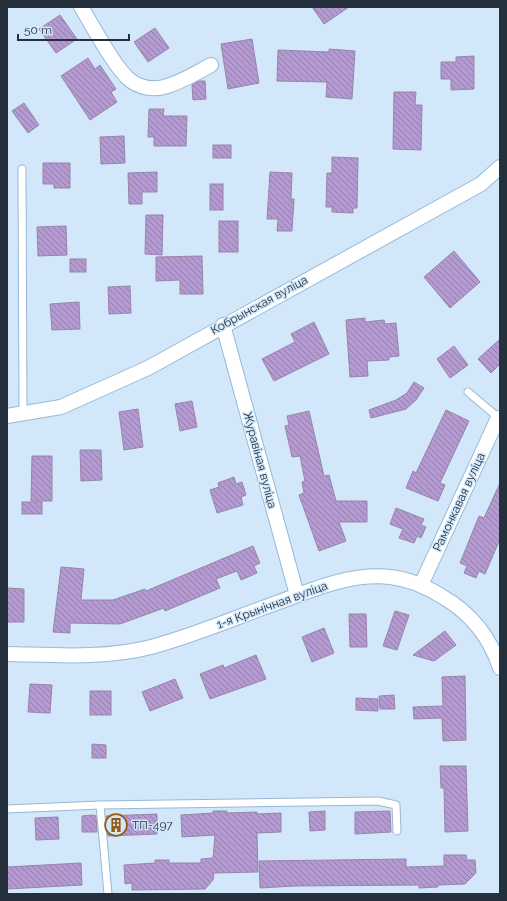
<svg xmlns="http://www.w3.org/2000/svg" width="507" height="901" viewBox="0 0 507 901" font-family="Raleway,sans-serif">
<style>
.building{fill:url(#building-back-hatch);stroke:#9686aa}
.lines{fill:none;stroke-linecap:round;stroke-linejoin:round}
.service-casing{stroke:#97b9d7;stroke-width:9}
.minor-casing{stroke:#97b9d7;stroke-width:16}
.service{stroke:#fff;stroke-width:7}
.minor{stroke:#fff;stroke-width:14}
.labels{text-anchor:middle;dominant-baseline:central;stroke-width:3;stroke-linejoin:round;paint-order:stroke}
.street-label{font-size:12px;fill:#24313d;stroke:#d2e7fa}
.poi-label{font-size:12px;fill:#24313d;stroke:#d2e7fa;text-anchor:start}
</style>
<defs>
<pattern id="building-back-hatch" width="6" height="6" patternUnits="userSpaceOnUse"><rect width="6" height="6" fill="#b499d2"/><path d="M-1 5l2 2M0 0l6 6M5-1l2 2" fill="none" stroke="#927dac"/></pattern>
</defs>
<rect width="100%" height="100%" fill="#d2e7fa"/>
<g class="building">
<polygon points="312,7 349,7 324,24"/>
<polygon points="60,15 77,39 56,53 39,29"/>
<polygon points="155,28 169,48 148,62 134,42"/>
<polygon points="252,39 259,83 228,89 221,44"/>
<polygon points="329,49 355,51 352,99 326,97 327,82 277,81 278,50 329,52"/>
<polygon points="474,56 474,89 451,90 451,79 441,79 441,62 456,62 456,57"/>
<polygon points="88,58 95,69 100,65 116,89 111,92 117,102 90,120 61,76"/>
<polygon points="199,81 205,81 206,99 193,100 192,85"/>
<polygon points="394,92 416,92 415,105 422,105 421,150 393,149"/>
<polygon points="24,103 39,125 28,133 12,111"/>
<polygon points="149,109 164,109 163,116 187,116 186,146 154,146 154,137 148,137"/>
<polygon points="124,136 125,163 101,164 100,137"/>
<rect x="213" y="145" width="18" height="13"/>
<polygon points="332,157 358,158 357,208 353,208 353,213 332,212 332,207 326,207 327,173 332,173"/>
<polygon points="43,163 70,163 70,188 54,188 54,184 43,184"/>
<polygon points="157,172 157,192 142,192 142,204 129,204 128,173"/>
<polygon points="270,172 292,173 291,199 294,199 292,231 277,231 278,219 267,219"/>
<rect x="210" y="184" width="13" height="26"/>
<polygon points="146,215 163,215 162,255 145,254"/>
<rect x="219" y="221" width="19" height="31"/>
<polygon points="66,226 67,255 38,256 37,227"/>
<polygon points="454,251 480,282 450,308 424,277"/>
<polygon points="202,256 203,294 180,294 180,280 156,281 156,257"/>
<rect x="70" y="259" width="16" height="13"/>
<polygon points="130,286 131,313 109,314 108,287"/>
<polygon points="79,302 80,329 52,330 50,304"/>
<polygon points="365,318 365,322 384,320 385,324 396,323 399,356 389,357 389,360 367,361 368,376 350,377 346,320"/>
<polygon points="314,322 329,354 274,381 262,359 295,342 291,334"/>
<polygon points="500,339 500,364 491,373 478,359"/>
<polygon points="454,346 468,365 450,378 437,359"/>
<polygon points="414,382 424,388 416,400 406,409 371,418 369,410 396,400 407,393"/>
<polygon points="192,401 197,427 180,431 175,404"/>
<polygon points="138,409 143,447 124,450 119,412"/>
<polygon points="446,410 469,421 440,483 445,485 438,501 406,488 413,471 416,473"/>
<polygon points="309,411 324,476 329,475 336,501 367,501 367,522 339,522 346,541 319,551 299,495 304,493 302,482 305,481 300,456 292,457 285,426 289,425 287,416"/>
<polygon points="80,450 101,450 102,480 81,481"/>
<polygon points="32,456 52,456 52,501 31,501"/>
<polygon points="234,477 236,484 242,482 246,495 241,497 243,505 217,513 210,490 219,487 218,483"/>
<polygon points="500,483 500,539 485,574 479,571 476,578 464,573 467,566 460,563 479,516 484,518"/>
<rect x="22" y="502" width="20" height="12"/>
<polygon points="396,508 424,519 421,525 426,527 421,538 417,536 414,543 399,538 403,529 390,524"/>
<polygon points="253,546 260,563 254,566 257,573 241,580 237,571 216,579 220,588 165,611 164,608 120,624 70,623 70,633 53,632 61,567 84,569 81,600 113,600 145,589 146,591"/>
<polygon points="7,588 24,589 24,622 7,622"/>
<polygon points="395,611 409,615 397,650 383,646"/>
<polygon points="349,614 366,614 367,647 350,647"/>
<polygon points="324,628 334,653 312,662 302,637"/>
<polygon points="445,631 456,645 434,661 413,655"/>
<polygon points="256,655 266,679 210,699 200,674 223,665 224,668"/>
<polygon points="465,676 466,740 443,741 442,718 414,719 413,707 443,706 442,677"/>
<polygon points="175,679 183,698 150,711 142,692"/>
<polygon points="30,684 52,685 50,713 28,712"/>
<rect x="90" y="691" width="21" height="24"/>
<polygon points="394,695 395,709 380,709 379,696"/>
<polygon points="356,698 378,699 378,711 356,710"/>
<polygon points="92,744 106,745 106,758 92,758"/>
<polygon points="440,766 466,766 468,831 445,832 444,788 441,788"/>
<polygon points="213,811 227,811 227,813 257,812 257,814 281,813 281,832 257,833 258,872 214,873 213,880 205,889 132,890 132,883 125,884 124,865 155,863 155,860 169,860 169,863 201,863 201,859 213,858 215,835 182,837 181,815 213,813"/>
<polygon points="325,811 325,830 310,831 309,812"/>
<polygon points="390,811 391,832 355,834 355,812"/>
<polygon points="157,814 157,834 108,836 106,816"/>
<polygon points="93,815 96,816 97,832 82,832 82,816"/>
<polygon points="58,817 59,839 36,840 35,818"/>
<polygon points="444,855 466,855 467,860 475,860 476,873 465,884 438,885 438,887 419,888 419,885 295,886 260,888 259,861 406,859 406,867 444,866"/>
<polygon points="81,863 82,885 7,889 7,867"/>
</g>
<g class="lines">
<g class="service-casing">
<g id="service">
<polyline points="22,169 23,414"/>
<polyline points="468,392 500,419"/>
<polyline points="100,805 108,894"/>
<polyline points="7,809 100,805 378,801 396,805 397,831"/>
</g>
</g>
<g class="minor-casing">
<g id="minor">
<path d="M81,7C93,26 115,69 131,81C140,87 152,90 164,87C180,83 196,73 211,65"/>
<polyline points="223,325 297,595"/>
<polyline points="7,416 61,407 148,368 481,184 500,167"/>
<polyline points="421,585 498,418"/>
<path d="M7,654C55,655 104,659 151,647C196,635 239,616 282,601C316,588 353,573 390,577C409,579 427,587 443,597C472,614 490,637 500,668"/>
</g>
</g>
<use href="#service" class="service"/>
<use href="#minor" class="minor"/>
</g>
<defs>
<g id="building-ring" transform="scale(1.15)"><circle r="9.5" fill="#d2e7fa" stroke="#935b14" stroke-width="1.5"/><path d="M-4-6H4V6H1V3H-1V6H-4ZM-2.5-4.3h1.7v1.8h-1.7ZM.8-4.3h1.7v1.8H.8ZM-2.5-1h1.7V.8h-1.7ZM.8-1h1.7V.8H.8Z" fill="#935b14"/></g>
</defs>
<g fill-rule="evenodd">
<use href="#building-ring" x="116" y="825"/>
</g>
<g class="labels">
<g class="street-label">
<text transform="translate(259 305) rotate(-29)">Кобрынская вуліца</text>
<text transform="translate(260 460) rotate(75)">Журавіная вуліца</text>
<text transform="translate(459 502) rotate(-65)">Рамонкавая вуліца</text>
<text transform="translate(272 605) rotate(-20)">1-я Крынічная вуліца</text>
</g>
<g class="poi-label">
<text x="132" y="825">ТП-497</text>
</g>
</g>
<rect width="507" height="901" fill="none" stroke="#24313d" stroke-width="16"/>
<path d="M18 34v6h111v-6" fill="none" stroke="#24313d" stroke-width="2"/>
<text x="24" y="34" font-size="12" fill="#24313d" stroke="#d2e7fa" stroke-width="3" paint-order="stroke">50 m</text>
</svg>
